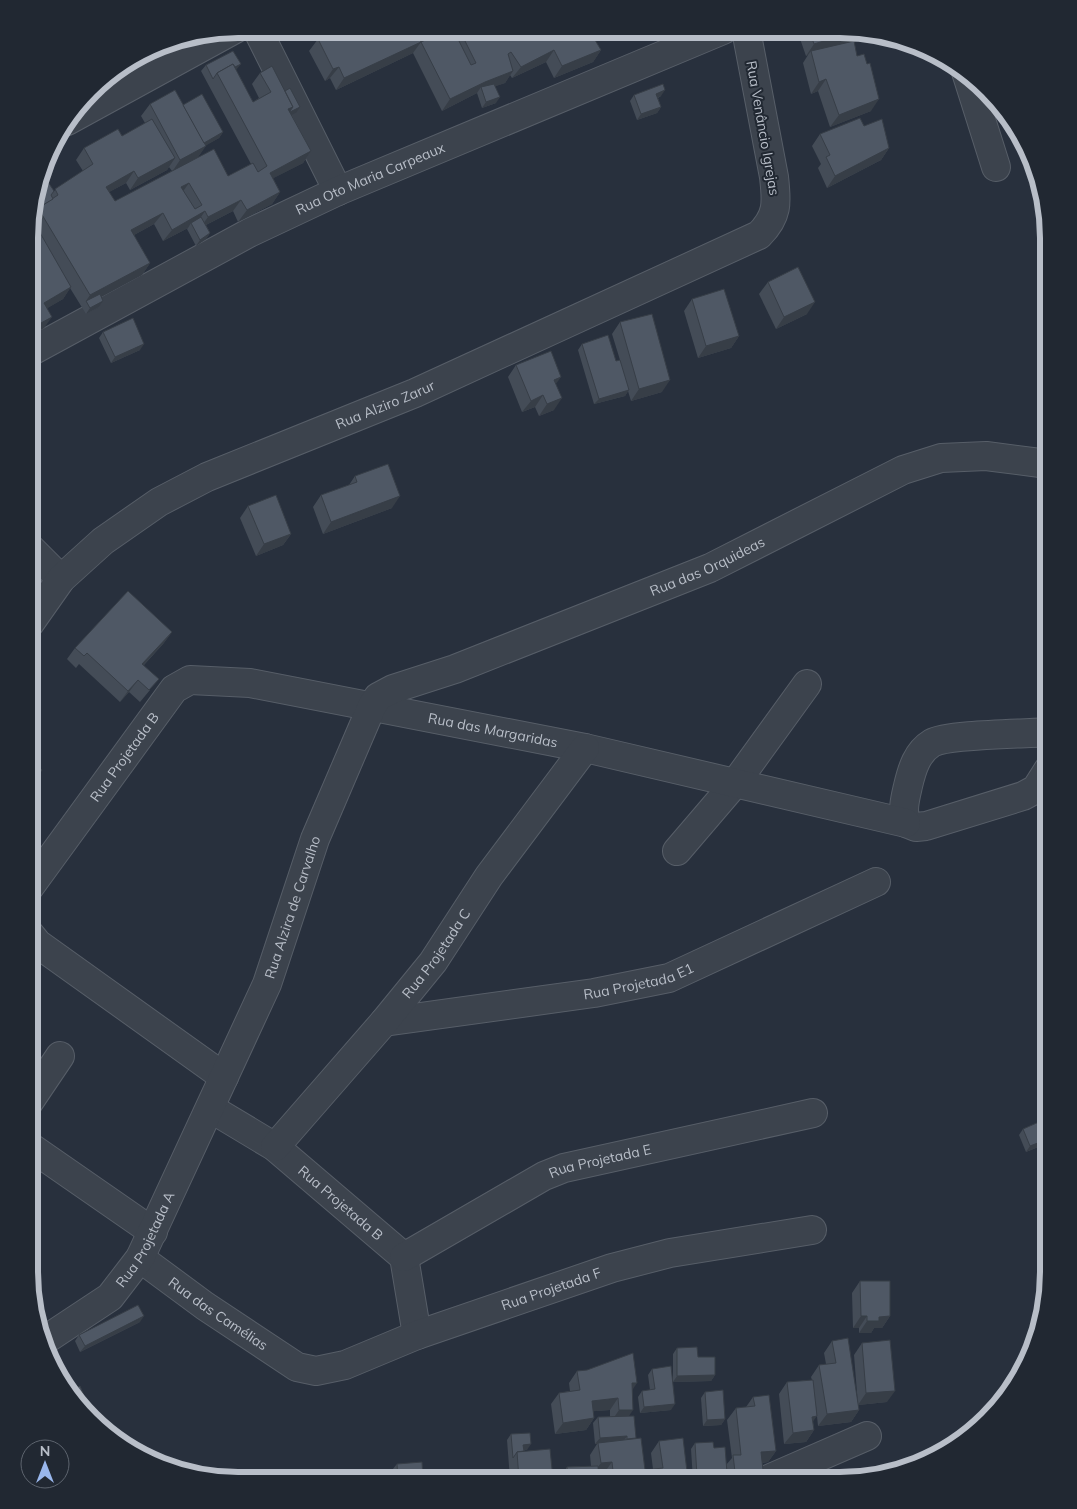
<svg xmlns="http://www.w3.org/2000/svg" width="1077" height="1509" viewBox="0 0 1077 1509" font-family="Mulish,sans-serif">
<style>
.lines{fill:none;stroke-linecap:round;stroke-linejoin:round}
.minor-casing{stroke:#575e68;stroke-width:30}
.minor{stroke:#3c434d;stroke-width:28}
.wall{fill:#444c57;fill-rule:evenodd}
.shaded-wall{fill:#373e47}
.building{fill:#4f5865;stroke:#373e47;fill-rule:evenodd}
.labels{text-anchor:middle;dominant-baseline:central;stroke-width:4;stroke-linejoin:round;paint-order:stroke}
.street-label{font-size:14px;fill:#b8bec8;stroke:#212832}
.rim{fill:none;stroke:#b8bec8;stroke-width:6}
</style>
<rect width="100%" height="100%" fill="#28303d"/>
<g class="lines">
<g class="minor-casing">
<g id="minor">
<polyline points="257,29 338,191"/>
<polyline points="966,72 996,167"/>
<polyline points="67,121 235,29"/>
<path id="s1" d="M30,352L249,233L338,191L723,30"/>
<polyline points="30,548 61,579"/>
<path id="s2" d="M30,623L61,579L103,541L159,502L207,477L415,393L759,235C778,216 777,203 774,177L746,30"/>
<path d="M1048,770L1036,789L1023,796L926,826L916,827L906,823C902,810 905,799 908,786C912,769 917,752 932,743C948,734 1026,734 1048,732"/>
<polyline points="677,851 736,782 807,684"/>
<path id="s3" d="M29,888L174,689L190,680L250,683L585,748L906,823"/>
<polyline points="29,933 38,944 224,1077"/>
<path id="s4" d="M384,1022L594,993L669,978L876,882"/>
<polyline points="29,1102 60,1056"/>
<path id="s5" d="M210,1108L275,1147L404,1257L417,1335"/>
<polyline points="29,1146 153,1232"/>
<path id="s6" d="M275,1147L384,1022L433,962L489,876L585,748"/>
<path id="s7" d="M404,1257L544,1176L564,1168L813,1113"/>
<path id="s8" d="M140,1258L205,1306L297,1367L316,1371L345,1365L417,1335L612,1268L670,1253L812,1230"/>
<path id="s9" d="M45,1340L110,1297L140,1258L267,984L315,839L372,706L378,697L393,689L455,669L710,568L903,470L941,458L986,456L1048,464"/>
<polyline points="766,1480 867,1436"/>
</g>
</g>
<use href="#minor" class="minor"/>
</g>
<g class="wall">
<polygon points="330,29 415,29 421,42 446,31 445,29 589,30 601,50 593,62 554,78 546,62 512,78 510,75 505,83 495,86 496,103 482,108 477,93 442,111 413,53 336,90 330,78 325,81 309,51 318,39 331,32"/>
<polygon points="797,30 864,31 858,39 844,44 871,111 830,127 818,91 811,94 803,63 808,55 806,56"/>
<path d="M206,65L236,70L253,102L259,98L252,84L260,73L296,113L292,115L311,151L303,163L273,178L280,192L272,204L238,222L233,211L206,225L210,233L206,239L196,246L187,229L188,228L163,241L154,224L134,235L150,263L142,275L101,297L103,301L99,307L86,314L70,288L63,299L47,308L44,328L30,336L31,210L42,178L54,191L83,171L76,160L84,148L122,136L145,123L141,116L150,104L183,105L223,132L219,138L206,145L198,157L228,176L251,164L201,71ZM169,167L172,171L115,201L109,192L126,183L130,190L167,170Z"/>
<polygon points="634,95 661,96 658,98 661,107 657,113 637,120 630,101"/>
<polygon points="864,126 889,148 881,160 827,188 818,168 821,164 812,146 820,134"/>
<polygon points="768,282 807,314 776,329 759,294"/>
<polygon points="692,299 739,336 731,348 698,358 684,311"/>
<polygon points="620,322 662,392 631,401 628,391 625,396 594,404 578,350 582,344 616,361 620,360 612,334"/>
<polygon points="103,332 140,350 111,363 99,338"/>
<polygon points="516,365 556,384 554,410 539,416 535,407 522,412 508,377"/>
<polygon points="355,476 392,508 323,534 313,507 321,495 349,485"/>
<polygon points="248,506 291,534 283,545 256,556 240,518"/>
<polygon points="172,632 163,644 144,665 150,690 140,702 129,692 120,702 79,664 76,668 67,659 75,648"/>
<polygon points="1023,1129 1048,1143 1026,1152 1019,1135"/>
<polygon points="860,1281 890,1316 882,1328 874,1328 871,1333 859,1333 859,1328 853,1328 852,1293"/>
<polygon points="140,1322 80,1352 75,1341 79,1335"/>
<polygon points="832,1341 859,1410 851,1422 818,1426 816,1406 813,1422 814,1430 806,1442 784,1444 779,1394 787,1382 812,1380 811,1377 819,1365 826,1364 824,1353"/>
<polygon points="862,1343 887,1402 858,1405 854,1355"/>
<polygon points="677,1348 698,1357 715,1375 711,1381 673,1382 673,1354"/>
<polygon points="652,1369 671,1410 640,1413 638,1397 642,1391 650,1390 648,1375"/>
<polygon points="577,1371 632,1390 629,1416 636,1438 645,1470 653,1469 651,1453 659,1441 688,1480 605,1480 604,1473 599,1474 599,1480 559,1479 567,1467 591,1466 590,1455 597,1444 595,1444 593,1423 598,1417 610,1417 610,1410 593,1411 594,1418 586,1430 555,1434 551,1404 559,1393 570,1391 569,1383"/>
<polygon points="705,1392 725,1419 721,1425 703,1426 701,1398"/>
<polygon points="753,1397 776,1451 768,1462 762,1463 756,1480 726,1480 726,1474 722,1479 693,1480 691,1449 695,1443 714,1448 726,1465 732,1458 727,1420 736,1408 746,1407"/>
<polygon points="511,1434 527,1450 524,1450 553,1479 510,1479 507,1440"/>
<polygon points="397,1464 423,1479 393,1479 392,1470"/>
</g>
<g class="shaded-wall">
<polygon points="856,31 864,31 858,39 812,54 811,51 808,55 806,56 814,44"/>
<polygon points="421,42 413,53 336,90 344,78"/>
<polygon points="554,50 546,62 512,78 521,67"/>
<polygon points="601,50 593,62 554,78 562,66"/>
<polygon points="241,64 236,70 218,76"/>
<polygon points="339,67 330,78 325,81 333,69"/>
<polygon points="513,71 505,83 482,91 481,87 477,93 442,111 450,99 485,82"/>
<polygon points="826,79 818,91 811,94 819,82"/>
<polygon points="665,90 661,96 652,100 656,94"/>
<polygon points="500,97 496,103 482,108 486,102"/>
<polygon points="879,99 871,111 830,127 839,115"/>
<polygon points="293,107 300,107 296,113 280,121 288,109"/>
<polygon points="661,107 657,113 637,120 641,114"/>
<polygon points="223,132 219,138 200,149 204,143"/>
<polygon points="206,146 198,157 172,172 180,160"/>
<polygon points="889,148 881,160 827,188 835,176"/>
<polygon points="311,151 303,163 262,184 270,173"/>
<polygon points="175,158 167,170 130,190 138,178"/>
<polygon points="134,171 126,183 98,198 106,187"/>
<polygon points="189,183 181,194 181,187"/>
<polygon points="280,192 272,204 238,222 247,210"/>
<polygon points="241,200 233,211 200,228 208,217"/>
<polygon points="205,211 197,223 191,223 188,228 163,241 172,230"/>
<polygon points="163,213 154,224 123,241 131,230"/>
<polygon points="210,233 206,239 196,246 200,240"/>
<polygon points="150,263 142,275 88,304 86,301 90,295"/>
<polygon points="71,287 63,299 36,315 44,303"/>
<polygon points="103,301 99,307 86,314 90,308"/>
<polygon points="815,302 807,314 776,329 784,317"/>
<polygon points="52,317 44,328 30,336 30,329"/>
<polygon points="739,336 731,348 698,358 706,346"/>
<polygon points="144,344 140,350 111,363 115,357"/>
<polygon points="561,377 553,388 554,380"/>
<polygon points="670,380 662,392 631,401 639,389"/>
<polygon points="629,390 625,396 594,404 599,399"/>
<polygon points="543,395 535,407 522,412 531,401"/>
<polygon points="562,398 554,410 539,416 547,404"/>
<polygon points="400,496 392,508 323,534 331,522"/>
<polygon points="291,534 283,545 256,556 264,544"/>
<polygon points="172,632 163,644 134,675 142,664"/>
<polygon points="138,680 129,692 120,702 128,691"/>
<polygon points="1048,1139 1048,1143 1026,1152 1030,1146"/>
<polygon points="144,1316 140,1322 80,1352 85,1346"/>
<polygon points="861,1316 867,1316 859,1328 853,1328"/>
<polygon points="890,1316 882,1328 874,1328 871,1333 859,1333 867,1321 879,1317"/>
<polygon points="715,1375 711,1381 673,1382 677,1376"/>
<polygon points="632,1383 637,1383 629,1395"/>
<polygon points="895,1391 887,1402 858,1405 866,1393"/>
<polygon points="618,1398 610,1410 583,1412 592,1401"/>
<polygon points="87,1403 82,1410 80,1409 79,1407"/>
<polygon points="675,1404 671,1410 640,1413 644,1407"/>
<polygon points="619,1410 633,1410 625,1422 611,1422"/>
<polygon points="859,1410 851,1422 818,1426 827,1414"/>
<polygon points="817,1416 808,1428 812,1417"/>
<polygon points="594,1418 586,1430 555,1434 563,1423"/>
<polygon points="725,1419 721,1425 703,1426 707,1420"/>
<polygon points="814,1430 806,1442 784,1444 793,1433"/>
<polygon points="627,1436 623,1442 595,1444 600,1438"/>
<polygon points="531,1444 527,1450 519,1451 523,1445"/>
<polygon points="776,1451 768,1462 753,1464 761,1452"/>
<polygon points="612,1462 604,1473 592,1475 601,1463"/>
<polygon points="763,1470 756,1480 740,1480"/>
<polygon points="727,1473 722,1479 694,1480 697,1476"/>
</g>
<g class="building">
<polygon points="337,29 415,29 421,42 344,78 339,67 333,69 318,39"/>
<polygon points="450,29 453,29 471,65 476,63 459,29 589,30 601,50 562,66 554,50 521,67 511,52 508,54 513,71 485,82 450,99 421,42"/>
<polygon points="809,30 856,31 814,44"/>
<polygon points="854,41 857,56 864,54 867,64 870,63 879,99 839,115 826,79 819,82 811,51"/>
<polygon points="233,51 241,64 235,67 233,64 217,73 213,79 206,65"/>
<path d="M233,64L253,102L271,92L260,73L272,66L293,107L288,109L311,151L270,173L280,192L247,210L241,200L208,217L205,211L172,230L163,213L131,230L150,263L90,295L38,208L58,195L55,189L93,164L84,148L118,129L122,136L152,119L175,158L138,178L134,171L106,187L115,201L214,149L228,176L253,163L258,172L267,166L217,73ZM189,183L202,205L195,209L181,187Z"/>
<polygon points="494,84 500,97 486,102 481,87"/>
<polygon points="663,84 665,90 656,94 661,107 641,114 634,95"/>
<polygon points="290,88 300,107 290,112 290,111 293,107 285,91"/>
<polygon points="175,90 206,146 180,160 150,104"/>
<polygon points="202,94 223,132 204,143 183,105"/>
<polygon points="860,118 864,126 882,119 889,148 835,176 826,157 830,155 820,134"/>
<polygon points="44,176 54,191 51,195 53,199 38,208 34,214 31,210 42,178"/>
<polygon points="31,217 71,287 44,303 52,317 30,329"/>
<polygon points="201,217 210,233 200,240 191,223"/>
<polygon points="798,267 815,302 784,317 768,282"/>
<polygon points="724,289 739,336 706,346 692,299"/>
<polygon points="100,294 103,301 90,308 86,301"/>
<polygon points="652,314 670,380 639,389 620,322"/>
<polygon points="133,318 144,344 115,357 103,332"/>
<polygon points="608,335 616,361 620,360 629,390 599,399 582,344"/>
<polygon points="551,351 561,377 554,380 562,398 547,404 543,395 531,401 516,365"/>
<polygon points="388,464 400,496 331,522 321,495 357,482 355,476"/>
<polygon points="276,495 291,534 264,544 248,506"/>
<polygon points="128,591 172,632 142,664 159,679 149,690 138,680 128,691 87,653 84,656 75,648"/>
<polygon points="34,764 42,770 30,786 30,769"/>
<polygon points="1048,1118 1048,1139 1030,1146 1023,1129"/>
<polygon points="860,1281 890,1281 890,1316 879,1317 879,1321 867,1321 867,1316 861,1316"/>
<polygon points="138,1305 144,1316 85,1346 79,1335"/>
<polygon points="848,1338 859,1410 827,1414 819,1365 836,1363 832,1341"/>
<polygon points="890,1340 895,1391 866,1393 862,1343"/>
<polygon points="697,1347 698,1357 715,1357 715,1375 677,1376 677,1348"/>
<polygon points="633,1353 637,1383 632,1383 633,1410 619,1410 618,1398 592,1401 594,1418 563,1423 559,1393 580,1390 577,1371 587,1370"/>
<polygon points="671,1366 675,1404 644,1407 642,1391 655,1389 652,1369"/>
<polygon points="813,1380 817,1416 812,1417 814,1430 793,1433 787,1382"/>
<polygon points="80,1386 87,1403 79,1407 69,1391"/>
<polygon points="723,1390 725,1419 707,1420 705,1392"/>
<polygon points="769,1395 776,1451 761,1452 763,1470 740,1480 736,1480 733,1455 741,1455 736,1408 755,1406 753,1397"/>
<polygon points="634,1416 636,1438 627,1439 627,1436 600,1438 598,1417"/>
<polygon points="530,1433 531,1444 523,1445 524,1451 517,1452 513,1458 511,1434"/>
<polygon points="641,1438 645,1470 663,1468 659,1441 683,1438 688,1480 614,1480 612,1462 601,1463 598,1443"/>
<polygon points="713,1442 714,1448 725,1447 727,1473 697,1476 695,1443"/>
<polygon points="550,1449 553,1479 519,1479 517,1452"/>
<polygon points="422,1462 423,1479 398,1479 397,1464"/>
<polygon points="598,1466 599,1480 568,1479 567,1467"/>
<polygon points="826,1477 827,1480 816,1480"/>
</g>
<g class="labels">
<g class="street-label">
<text transform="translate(763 128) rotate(80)">Rua Venâncio Igrejas</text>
<text stroke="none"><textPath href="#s1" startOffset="382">Rua Oto Maria Carpeaux</textPath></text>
<text stroke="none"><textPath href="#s2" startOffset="425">Rua Alziro Zarur</textPath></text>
<text stroke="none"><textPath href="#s9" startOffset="1092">Rua das Orquideas</textPath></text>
<text stroke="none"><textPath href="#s3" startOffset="572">Rua das Margaridas</textPath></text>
<text stroke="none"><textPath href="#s3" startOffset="162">Rua Projetada B</textPath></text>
<text stroke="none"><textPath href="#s9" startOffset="510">Rua Alzira de Carvalho</textPath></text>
<text stroke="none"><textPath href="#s6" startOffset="252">Rua Projetada C</textPath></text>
<text stroke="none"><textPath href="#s4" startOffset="258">Rua Projetada E1</textPath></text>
<text stroke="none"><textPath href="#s7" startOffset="220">Rua Projetada E</textPath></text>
<text stroke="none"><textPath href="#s5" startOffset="162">Rua Projetada B</textPath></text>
<text stroke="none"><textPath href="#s9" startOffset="146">Rua Projetada A</textPath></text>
<text stroke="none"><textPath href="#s8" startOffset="460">Rua Projetada F</textPath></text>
<text stroke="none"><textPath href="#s8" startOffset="96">Rua das Camélias</textPath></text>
</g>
</g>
<path d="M0 0H1077V1509H0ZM238 38H840A200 200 0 0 1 1040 238V1272A200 200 0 0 1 840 1472H238A200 200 0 0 1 38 1272V238A200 200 0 0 1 238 38Z" fill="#212832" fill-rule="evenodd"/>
<path class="rim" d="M238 38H840A200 200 0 0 1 1040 238V1272A200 200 0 0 1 840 1472H238A200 200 0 0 1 38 1272V238A200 200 0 0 1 238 38Z"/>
<g transform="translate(45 1464)"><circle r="24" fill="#212832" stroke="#5d646e"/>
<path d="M0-4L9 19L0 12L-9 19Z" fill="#99b7ec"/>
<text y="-8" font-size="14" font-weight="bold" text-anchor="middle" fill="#b8bec8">N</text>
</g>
</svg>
